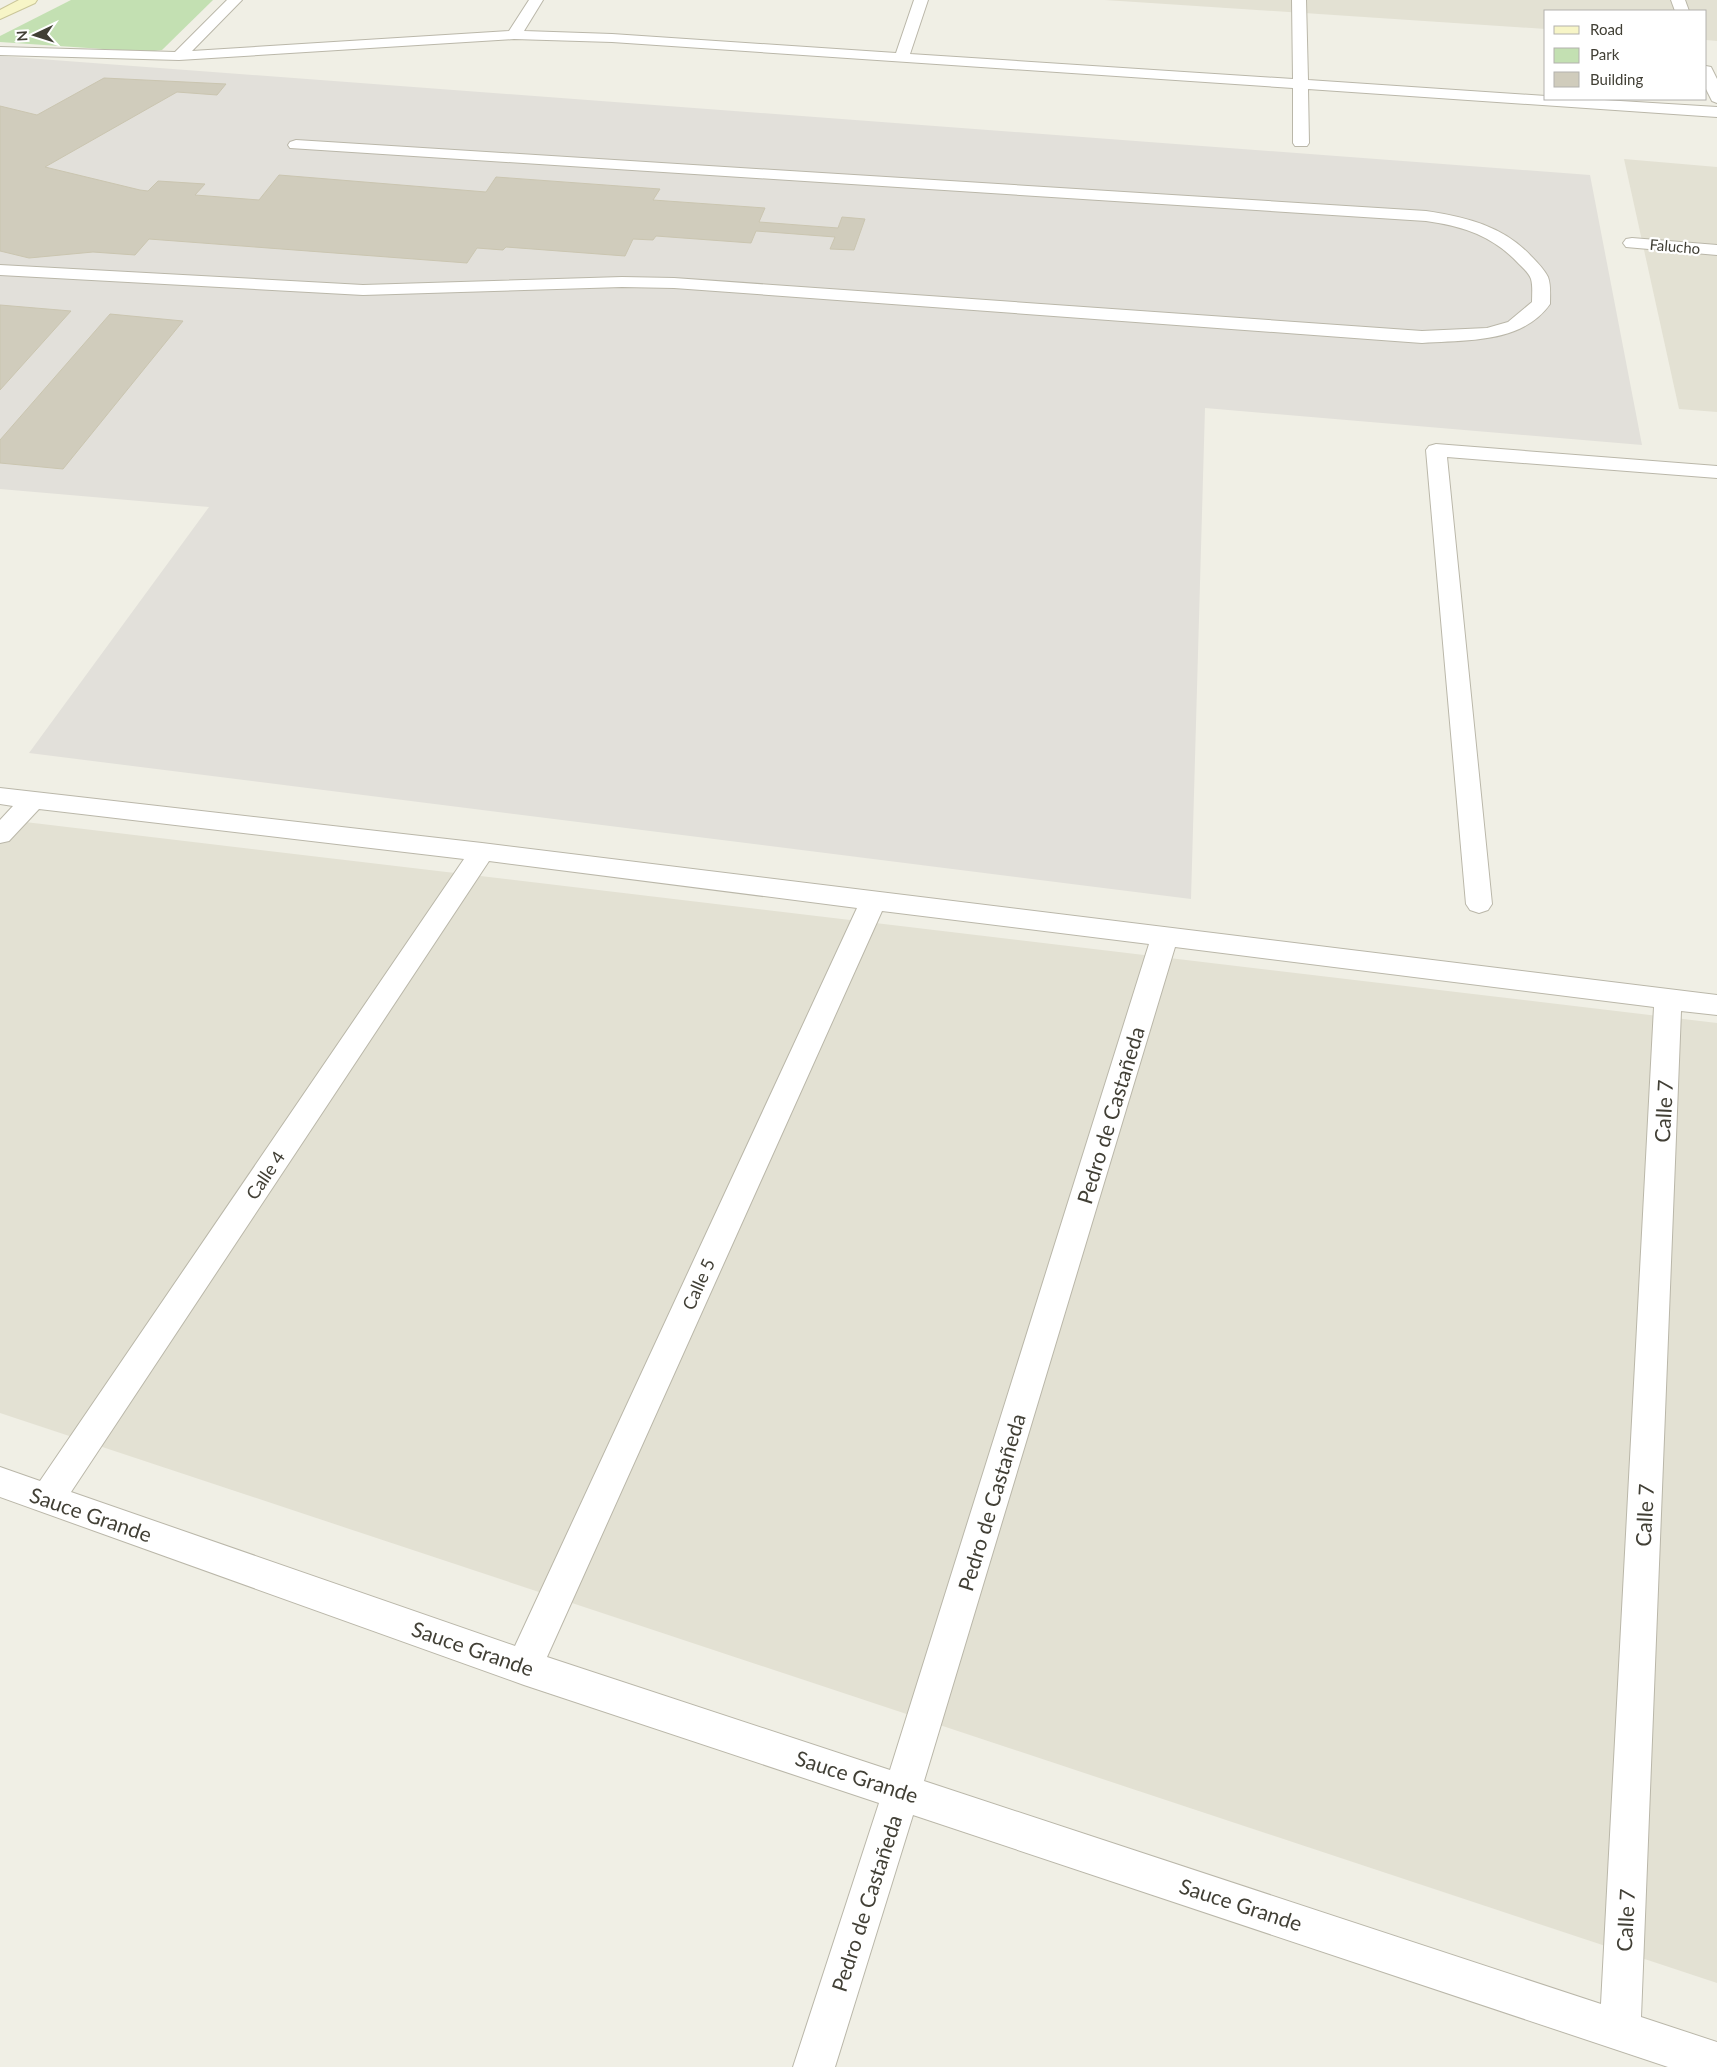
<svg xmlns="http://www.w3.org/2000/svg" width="1717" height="2067" viewBox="0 0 1717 2067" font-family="Lato,sans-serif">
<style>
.residential{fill:#e3e1d3}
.industrial{fill:#e2e0da}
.green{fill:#c3e0b2}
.building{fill:#d0ccbc;stroke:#cac5b0}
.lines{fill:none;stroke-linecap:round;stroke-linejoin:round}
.lane-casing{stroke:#bab7a9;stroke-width:2}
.street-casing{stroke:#bab7a9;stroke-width:2}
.secondary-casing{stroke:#cac699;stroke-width:2}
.lane{fill:#fff;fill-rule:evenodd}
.street{fill:#fff;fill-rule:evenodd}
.secondary{fill:#f7f5c7;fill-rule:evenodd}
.labels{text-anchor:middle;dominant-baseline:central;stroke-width:4.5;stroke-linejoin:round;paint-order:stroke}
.far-street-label{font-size:15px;fill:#413f35;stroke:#fff}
.street-label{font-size:18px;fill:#413f35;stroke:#fff}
.near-street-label{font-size:21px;fill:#413f35;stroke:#fff}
</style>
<rect width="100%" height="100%" fill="#f0efe5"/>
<g class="residential">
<polygon points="1105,0 1717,0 1717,41 1706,40 1706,11 1546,11 1546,29"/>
<polygon points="1624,159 1717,167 1717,412 1679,409"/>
<polygon points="0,819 1717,1023 1717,1983 0,1413"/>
</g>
<polygon class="industrial" points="0,56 1590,175 1642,445 1205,408 1191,899 29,753 209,507 0,489"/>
<polygon class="green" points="71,0 213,0 162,50 147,52 0,42 0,36"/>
<g class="building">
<polygon points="104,78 226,84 217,95 177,92 45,167 140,190 148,191 158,181 205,184 195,195 259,200 279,175 486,192 496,177 660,189 653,200 765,208 759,222 838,228 842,217 865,219 854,250 830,249 835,237 756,231 751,243 656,236 653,240 633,239 625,256 506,247 503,250 477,248 467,263 149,239 135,255 93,252 29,258 0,251 0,106 37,115"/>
<polygon points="0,305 71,311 0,390"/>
<polygon points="110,314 183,321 63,469 0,463 0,440"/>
</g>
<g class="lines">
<g class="lane-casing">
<path id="lane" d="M296,140L1426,211C1466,217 1503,226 1531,256C1537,262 1544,269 1548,277C1551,285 1550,295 1550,304C1522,344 1465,340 1422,343L674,288L622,287L363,295L0,275V265L363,285L622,277L674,278L1422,331L1487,328L1508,322L1532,302C1532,295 1533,286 1531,279C1529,273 1524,269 1519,264C1493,236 1463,226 1426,221L290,148L288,145L290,142Z"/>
</g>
<g class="street-casing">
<g id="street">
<polygon points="227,0 242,0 192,51 509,31 529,0 543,0 524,31 612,34 896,53 914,0 928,0 910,54 1293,79 1292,0 1306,0 1308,80 1546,96 1546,99 1588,99 1717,107 1717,117 1308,89 1309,143 1307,146 1295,146 1293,143 1293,88 612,42 514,39 179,60 0,55 0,47 175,52"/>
<polygon points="1671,0 1685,0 1689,11 1675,11"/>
<polygon points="1706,66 1711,67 1717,79 1717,103 1712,101 1706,89"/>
<polygon points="1632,238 1717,245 1717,255 1626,247 1623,243 1626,239"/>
<polygon points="1436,444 1717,466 1717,478 1447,457 1492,904 1488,910 1479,913 1470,910 1466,904 1426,450 1429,446"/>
<path d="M0,788L482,843L1717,995V1015L1681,1011L1641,2017L1717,2042V2067H1668L913,1815L835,2067H793L879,1803L524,1685L0,1497V1467L40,1481L464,859L39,809L9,841L0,843V820L13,806L0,804ZM489,861L857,908L515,1646L71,1492ZM882,911L1149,944L890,1770L547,1657ZM1175,947L1654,1007L1601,2004L924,1781Z"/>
</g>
</g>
<g class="secondary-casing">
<polygon id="secondary" points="19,0 37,0 35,3 0,19 0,10"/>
</g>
<use href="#lane" class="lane"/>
<use href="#street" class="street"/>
<use href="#secondary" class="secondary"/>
</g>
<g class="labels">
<g class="far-street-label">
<text transform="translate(1675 246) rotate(5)">Falucho</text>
</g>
<g class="street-label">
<text transform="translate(265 1175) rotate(-56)">Calle 4</text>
<text transform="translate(698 1284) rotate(-66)">Calle 5</text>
</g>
<g class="near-street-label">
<text transform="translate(1663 1111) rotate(-87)">Calle 7</text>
<text transform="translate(1110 1115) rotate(-73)">Pedro de Castañeda</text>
<text transform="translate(991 1502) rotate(-73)">Pedro de Castañeda</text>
<text transform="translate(91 1514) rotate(19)">Sauce Grande</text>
<text transform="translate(1644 1515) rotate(-87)">Calle 7</text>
<text transform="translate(473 1648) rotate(19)">Sauce Grande</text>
<text transform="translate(857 1776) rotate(18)">Sauce Grande</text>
<text transform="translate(866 1903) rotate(-72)">Pedro de Castañeda</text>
<text transform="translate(1241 1904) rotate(18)">Sauce Grande</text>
<text transform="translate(1625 1920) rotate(-87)">Calle 7</text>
</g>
</g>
<rect x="1544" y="10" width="162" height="90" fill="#ffffff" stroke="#b3b2ae"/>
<rect x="1554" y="26" width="25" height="8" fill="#f7f5c7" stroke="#b3b2ae"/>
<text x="1590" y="35" font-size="15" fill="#413f35">Road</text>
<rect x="1554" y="48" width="25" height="15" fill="#c3e0b2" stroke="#b3b2ae"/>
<text x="1590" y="60" font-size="15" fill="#413f35">Park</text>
<rect x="1554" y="72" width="25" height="15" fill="#d0ccbc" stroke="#b3b2ae"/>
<text x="1590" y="85" font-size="15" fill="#413f35">Building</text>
<g transform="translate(35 35) rotate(266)" stroke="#ffffff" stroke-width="4" paint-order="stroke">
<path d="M0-4L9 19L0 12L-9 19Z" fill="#413f35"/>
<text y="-8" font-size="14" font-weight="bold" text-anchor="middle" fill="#413f35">N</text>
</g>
</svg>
